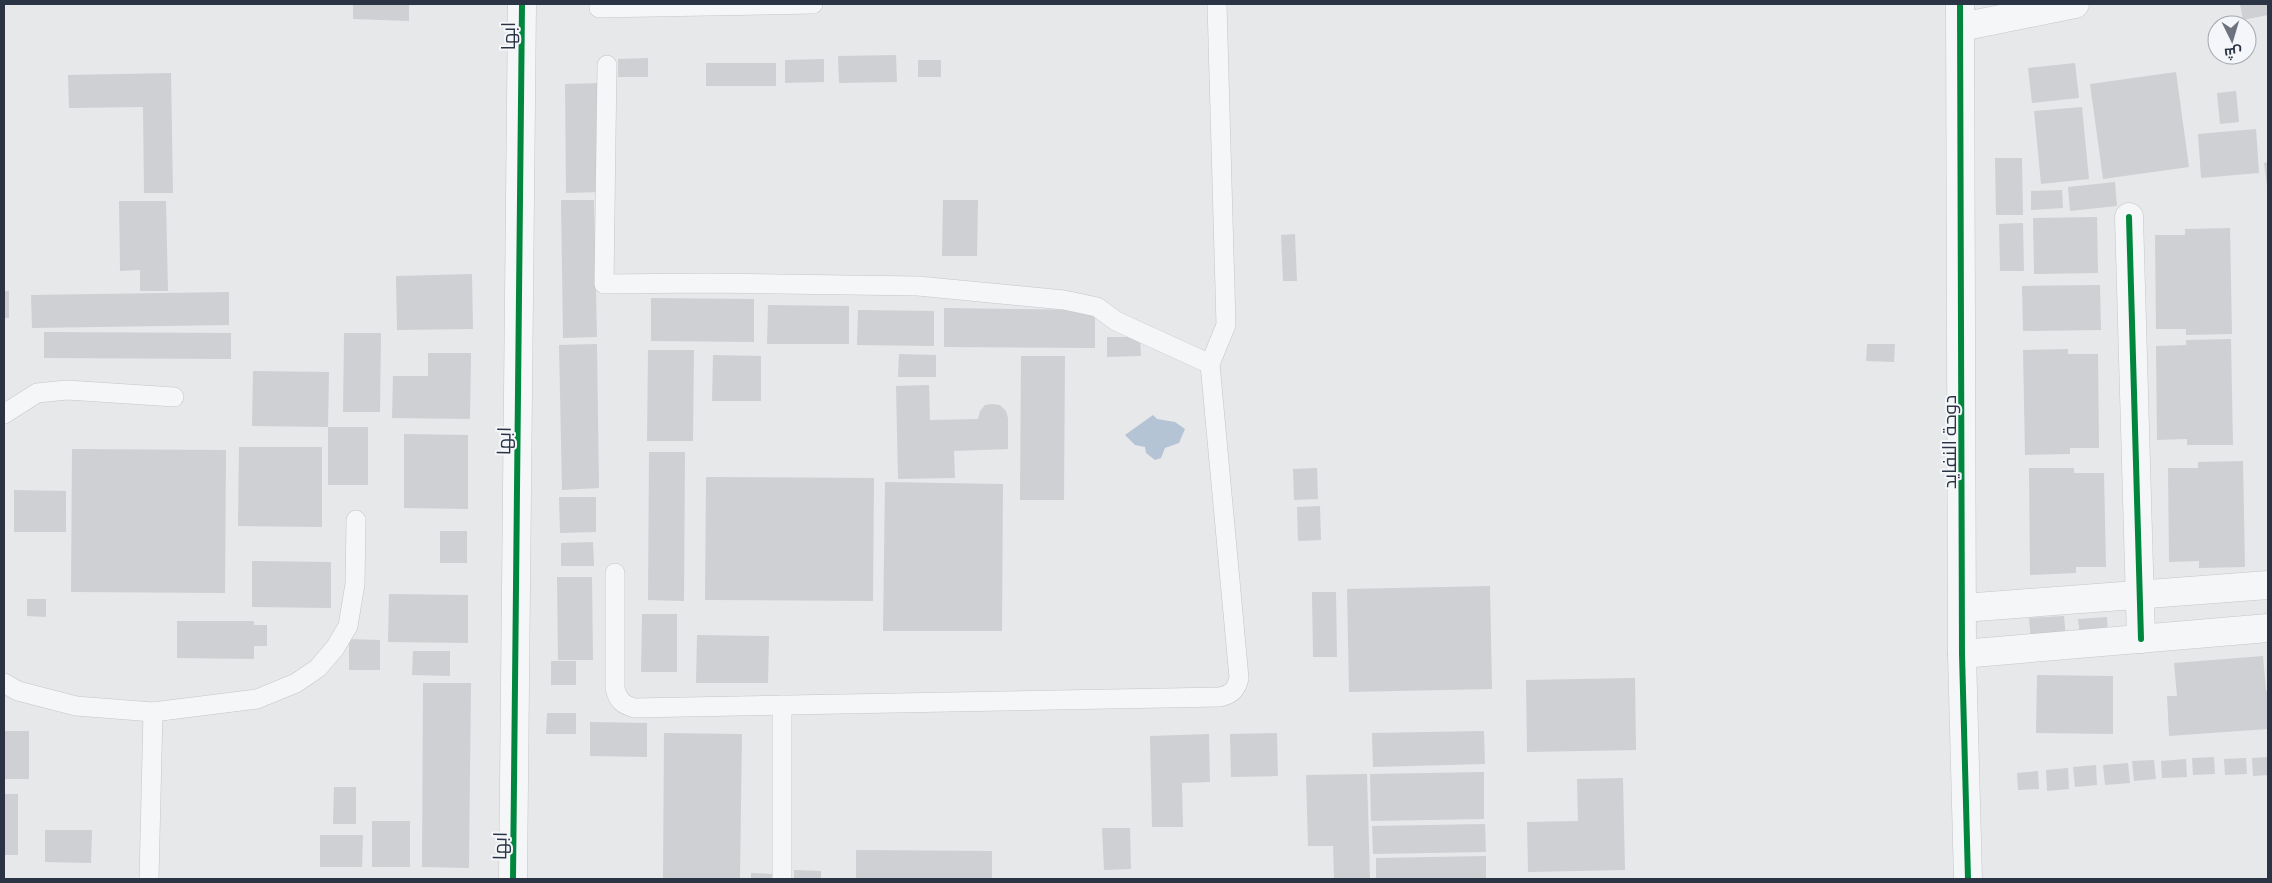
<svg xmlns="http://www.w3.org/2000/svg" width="2272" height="883" viewBox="0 0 2272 883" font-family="'Titillium Web',Cairo,sans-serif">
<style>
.water{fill:#b4c4d5}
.building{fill:#ced0d3}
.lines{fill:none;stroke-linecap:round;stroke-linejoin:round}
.lane-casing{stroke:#c4c6c8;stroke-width:20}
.street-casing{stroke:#c4c6c8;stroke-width:29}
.lane{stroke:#f5f6f7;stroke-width:19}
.street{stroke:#f5f6f7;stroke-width:28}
.cycleway-casing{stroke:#f4f6f9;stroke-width:9}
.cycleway{stroke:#00873e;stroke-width:6}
.labels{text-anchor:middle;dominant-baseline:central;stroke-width:4;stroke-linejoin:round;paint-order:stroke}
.street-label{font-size:19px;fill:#2b3445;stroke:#f4f6f9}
</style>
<rect width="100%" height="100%" fill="#e6e8ea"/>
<polygon class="water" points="1153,415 1157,419 1175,422 1185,429 1179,443 1165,448 1161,458 1155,460 1146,453 1145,447 1135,445 1125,435"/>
<g class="building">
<polygon points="353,4 409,4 409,21 353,19"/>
<polygon points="2240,4 2268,4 2268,15 2243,20"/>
<polygon points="896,55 897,82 839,83 838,56"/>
<polygon points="648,58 648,77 618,77 618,59"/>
<polygon points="824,59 824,82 785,83 785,60"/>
<rect x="918" y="60" width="23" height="17"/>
<rect x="706" y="63" width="70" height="23"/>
<polygon points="2075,63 2079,98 2032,103 2028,68"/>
<polygon points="2176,72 2189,167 2103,179 2090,84"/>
<polygon points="171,73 173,193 144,193 143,107 69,108 68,75"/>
<polygon points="600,83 601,192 566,193 565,84"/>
<polygon points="2236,91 2239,122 2220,124 2217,93"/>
<polygon points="2082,107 2089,179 2041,184 2034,111"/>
<polygon points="2256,129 2259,173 2201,178 2198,134"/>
<polygon points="1995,158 2022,158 2023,215 1996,215"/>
<polygon points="2268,162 2268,185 2267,185 2264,163"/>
<polygon points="2115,182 2117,206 2070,211 2068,187"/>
<polygon points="2062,190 2063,208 2031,210 2031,191"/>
<polygon points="561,200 594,200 597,337 563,338"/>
<polygon points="943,200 978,200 977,256 942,256"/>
<polygon points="119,201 166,201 168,291 140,291 140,270 120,271"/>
<polygon points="2097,217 2098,273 2034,274 2033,218"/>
<polygon points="2023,223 2024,271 2000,271 1999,224"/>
<polygon points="2230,228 2232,334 2186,335 2186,329 2156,329 2155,235 2185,235 2185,229"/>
<polygon points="1295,234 1297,281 1283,281 1281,235"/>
<polygon points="472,274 473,329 397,330 396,276"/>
<polygon points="2100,285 2101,330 2023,331 2022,286"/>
<rect x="4" y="291" width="5" height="27"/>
<polygon points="229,292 229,325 32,328 31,295"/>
<polygon points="651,298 754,299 754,342 651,341"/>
<polygon points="768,305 849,306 849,344 767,344"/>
<polygon points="944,308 1095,310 1095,348 944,347"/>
<polygon points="858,310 934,311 934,346 857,345"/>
<polygon points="44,332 231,333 231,359 44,358"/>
<polygon points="344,333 381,333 380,412 343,412"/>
<polygon points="1107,337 1140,337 1141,356 1107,357"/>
<polygon points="2231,339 2233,445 2187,445 2187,439 2157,440 2156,346 2186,345 2186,340"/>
<polygon points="597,344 599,488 562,490 559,345"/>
<polygon points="1867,344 1895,344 1894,362 1866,361"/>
<polygon points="2068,349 2068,354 2098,354 2099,448 2070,448 2070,454 2025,455 2023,350"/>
<polygon points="648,350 694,350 693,441 647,441"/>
<polygon points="428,353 471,353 470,419 392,418 393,376 428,376"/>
<polygon points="899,354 936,355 936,377 898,377"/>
<polygon points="713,355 761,356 761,401 712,401"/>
<polygon points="1021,356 1065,356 1064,500 1020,500"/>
<polygon points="253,371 329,372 328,427 252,426"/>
<polygon points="929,385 930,420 978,419 980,411 985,405 992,404 1000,405 1006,411 1008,418 1008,449 954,451 955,478 898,479 896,386"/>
<rect x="328" y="427" width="40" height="58"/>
<polygon points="404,434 468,435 468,509 404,508"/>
<polygon points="239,447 322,447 322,527 238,526"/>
<polygon points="72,449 226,450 225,593 71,592"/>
<polygon points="649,452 685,452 684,601 648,600"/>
<polygon points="2243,461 2245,567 2199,568 2199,561 2169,562 2168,468 2198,468 2198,462"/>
<polygon points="1317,468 1318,499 1294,500 1293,469"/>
<polygon points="2029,468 2074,468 2074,473 2104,473 2106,567 2076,567 2076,573 2030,575"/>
<polygon points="706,477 874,478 873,601 705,600"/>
<polygon points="885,482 1003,484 1002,631 883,631"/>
<polygon points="14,490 66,491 66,532 14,532"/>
<polygon points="559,497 596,497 596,532 560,533"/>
<polygon points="1320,506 1321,540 1298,541 1297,507"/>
<rect x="440" y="531" width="27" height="32"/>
<polygon points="593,542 594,566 561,566 561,543"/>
<polygon points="252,561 331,562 331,608 252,607"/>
<polygon points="557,577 592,577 593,660 558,660"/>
<polygon points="1490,586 1492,689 1349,692 1347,589"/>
<polygon points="1312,592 1336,592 1337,657 1313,657"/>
<polygon points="389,594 468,595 468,643 388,642"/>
<polygon points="27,599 46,599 46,617 27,616"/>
<polygon points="642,614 677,614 677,672 641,672"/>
<polygon points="2064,616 2066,638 2031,640 2029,618"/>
<polygon points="2107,617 2108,634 2080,636 2078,619"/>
<polygon points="177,621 254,621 254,625 267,625 267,646 254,646 254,659 177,658"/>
<polygon points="697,635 769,636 768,683 696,683"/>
<polygon points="349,639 380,640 380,670 349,670"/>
<polygon points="413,651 450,651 450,676 412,675"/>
<polygon points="2263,656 2266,691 2268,690 2268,729 2169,736 2167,696 2177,696 2174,663"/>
<rect x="551" y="661" width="25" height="24"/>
<polygon points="2037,675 2113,676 2113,734 2036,733"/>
<polygon points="1635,678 1636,750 1527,752 1526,680"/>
<polygon points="423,683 471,683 469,868 422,867"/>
<polygon points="547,713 576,713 576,734 546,734"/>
<polygon points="590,722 647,723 647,757 590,756"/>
<rect x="4" y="731" width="25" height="48"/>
<polygon points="1484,731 1485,764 1373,767 1372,733"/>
<polygon points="664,733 742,734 740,879 663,879"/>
<polygon points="1277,733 1278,776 1231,777 1230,734"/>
<polygon points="1209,734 1210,782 1182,783 1183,827 1152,827 1150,736"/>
<polygon points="2214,757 2215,774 2193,775 2192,758"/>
<polygon points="2268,757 2268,775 2253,776 2252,758"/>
<polygon points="2246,758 2247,774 2225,775 2224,759"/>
<polygon points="2186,759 2187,777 2162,778 2161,761"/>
<polygon points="2154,760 2156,779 2134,781 2132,761"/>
<polygon points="2128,763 2130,783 2105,785 2103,765"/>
<polygon points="2096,765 2097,785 2075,787 2073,767"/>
<polygon points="2068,768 2069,789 2047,791 2046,770"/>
<polygon points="2038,771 2039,789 2018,790 2017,773"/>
<polygon points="1484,772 1484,819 1371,821 1370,774"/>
<polygon points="1367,774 1370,879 1334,879 1333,846 1308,846 1306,775"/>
<polygon points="1623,778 1625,870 1528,872 1527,822 1578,821 1577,779"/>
<polygon points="334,787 356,787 356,824 333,824"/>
<rect x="4" y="794" width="14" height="61"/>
<rect x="372" y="821" width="38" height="46"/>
<polygon points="1485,824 1486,852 1373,854 1372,826"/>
<polygon points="1102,828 1130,828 1131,869 1104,870"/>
<polygon points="45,830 92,830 91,863 45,862"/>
<polygon points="320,835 363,835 362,867 320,867"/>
<polygon points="856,850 992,851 992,879 856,879"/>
<polygon points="1486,856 1486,879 1376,879 1376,858"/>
<polygon points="794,870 821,871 821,879 794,879"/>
<polygon points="751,873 774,874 774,879 751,879"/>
</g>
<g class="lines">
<g class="lane-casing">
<g id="lane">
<polyline points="599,8 813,4"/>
<polyline points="607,65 604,284 706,283 918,286 1064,300 1097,307 1116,321 1210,364"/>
<polyline points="4,414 37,393 67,390 174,397"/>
<path d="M615,573V688C618,701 623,705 635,708L1220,697C1232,694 1236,690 1239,678L1210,364L1226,325L1217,4"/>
<polyline points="4,683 18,691 76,706 153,712 257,699 296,683 318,668 335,648 348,626 355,584 356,520"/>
<polyline points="149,879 153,712"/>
<polyline points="782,879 782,705"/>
</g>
</g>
<g class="street-casing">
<g id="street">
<polyline points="1960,4 1962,654 1968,879"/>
<polyline points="1961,27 2075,4"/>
<polyline points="2129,217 2141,639"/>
<polyline points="1963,608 2268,585"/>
<polyline points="1962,654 2268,628"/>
<polyline points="513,879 522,4"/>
</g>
</g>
<use href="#lane" class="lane"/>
<use href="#street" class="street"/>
<g class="cycleway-casing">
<g id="cycleway">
<polyline points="1960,4 1962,654 1968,879"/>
<polyline points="2129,217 2141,639"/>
<polyline points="513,879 522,4"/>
</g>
</g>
<use href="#cycleway" class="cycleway"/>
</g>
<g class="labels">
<g class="street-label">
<text transform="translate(507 36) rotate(-90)">ابها</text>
<text transform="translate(503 441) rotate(-89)">ابها</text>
<text transform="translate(1948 442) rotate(-90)">دوحة النفايد</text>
<text transform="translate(499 846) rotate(-89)">ابها</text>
</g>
</g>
<rect width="2272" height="883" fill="none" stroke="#2b3445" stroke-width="10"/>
<g transform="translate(2232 40) rotate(175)"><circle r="24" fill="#f4f6f9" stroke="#a4a8b1"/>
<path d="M0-4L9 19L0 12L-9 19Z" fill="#6c737f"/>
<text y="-8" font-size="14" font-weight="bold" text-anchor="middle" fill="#2b3445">ش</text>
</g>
</svg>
